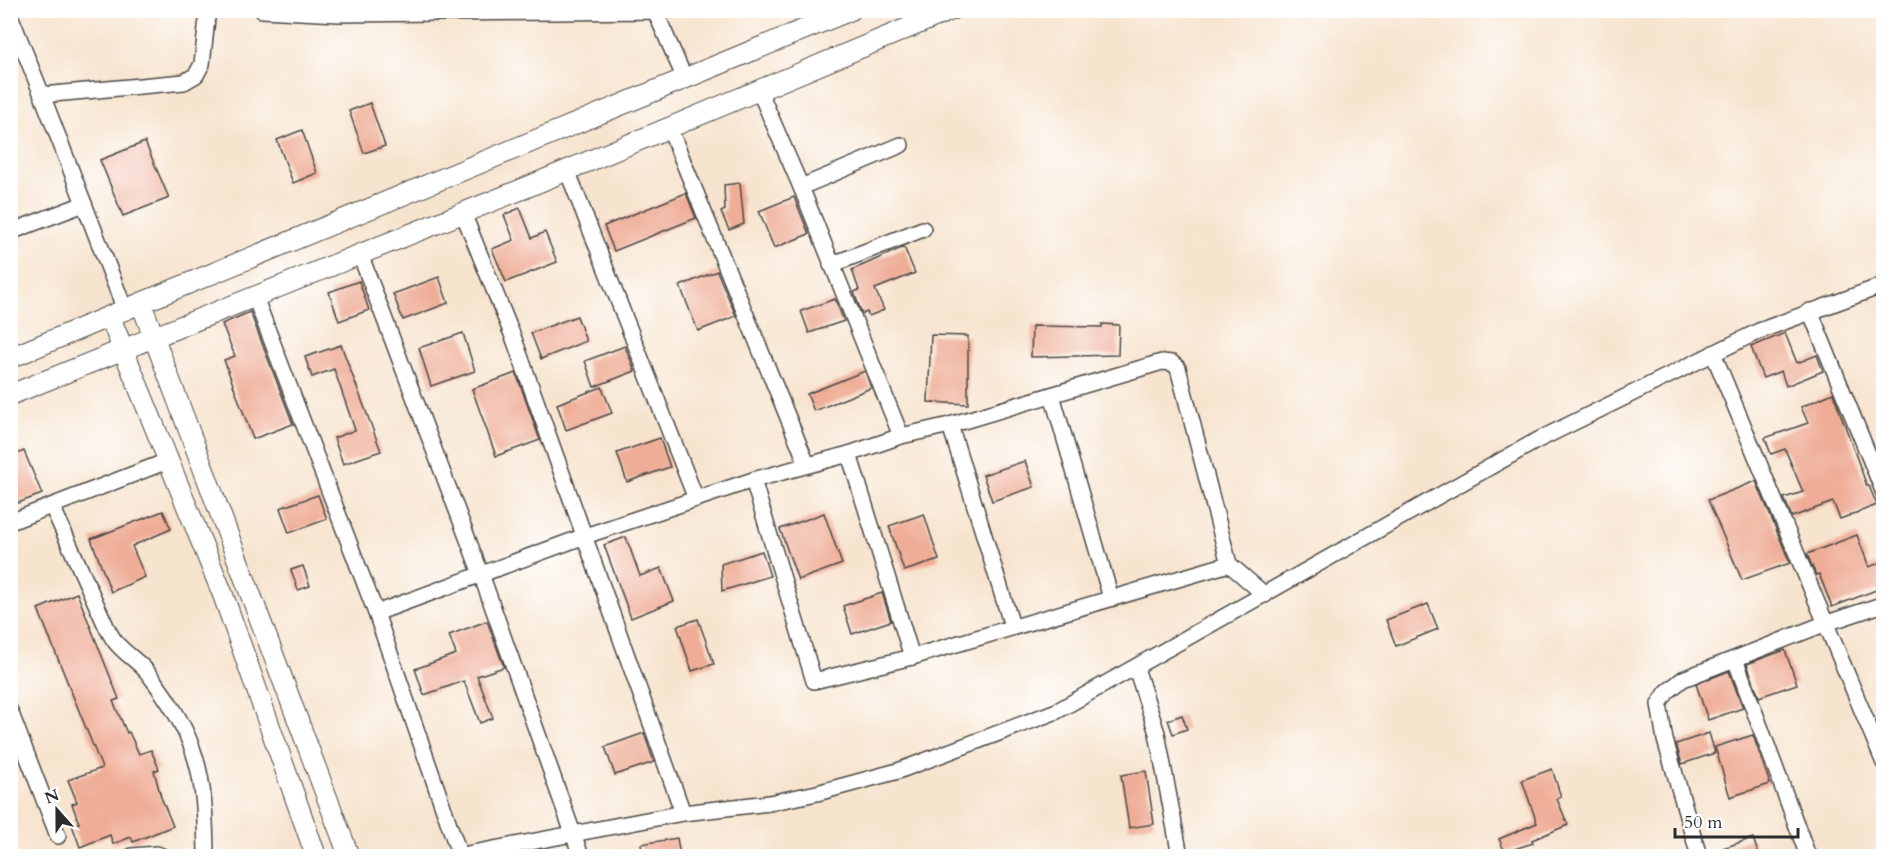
<svg xmlns="http://www.w3.org/2000/svg" width="1894" height="867" viewBox="0 0 1894 867" font-family="Cardo,serif">
<style>
.building{fill:#efad97}
.lines{fill:none;stroke-linecap:round;stroke-linejoin:round}
.minor-casing{stroke:#4a4744;stroke-width:18}
.tertiary-casing{stroke:#4a4744;stroke-width:22}
.minor{stroke:#fff;stroke-width:15}
.tertiary{stroke:#fff;stroke-width:20}
</style>
<rect width="100%" height="100%" fill="#fff"/>
<filter id="ink" filterUnits="userSpaceOnUse"><feTurbulence type="fractalNoise" baseFrequency=".0167" numOctaves="2"/><feDisplacementMap in="SourceGraphic" scale="12" xChannelSelector="R" yChannelSelector="G"/><feConvolveMatrix kernelMatrix="1 2 1 2 8 2 1 2 1" color-interpolation-filters="sRGB"/></filter>
<filter id="wash" filterUnits="userSpaceOnUse"><feTurbulence type="fractalNoise" baseFrequency=".008" numOctaves="4" result="noise"/><feDisplacementMap in="SourceGraphic" scale="24" xChannelSelector="R" yChannelSelector="G"/><feGaussianBlur stdDeviation="1.35" result="paint"/><feColorMatrix in="noise" values="0 0 0 0 0 0 0 0 0 0 0 0 0 0 0 0 0 1.4 0 .05"/><feComposite in="paint" operator="in"/></filter>
<g filter="url(#wash)">
<rect width="100%" height="100%" fill="#f7e4cf"/>
<g id="blocks">
<g class="building">
<polygon points="370,103 385,146 364,153 349,111"/>
<polygon points="302,130 317,173 293,183 277,140"/>
<polygon points="145,142 169,198 123,216 100,160"/>
<polygon points="740,183 744,224 729,230 721,212 725,210 724,185"/>
<polygon points="686,193 696,218 614,251 604,226"/>
<polygon points="794,197 809,234 774,248 759,211"/>
<polygon points="520,208 532,238 545,232 557,262 506,282 492,249 514,240 504,215"/>
<polygon points="904,247 915,273 875,289 884,310 869,316 867,312 862,314 854,292 859,290 852,270"/>
<polygon points="717,271 736,316 698,331 680,286"/>
<polygon points="439,277 448,303 403,320 393,294"/>
<polygon points="359,281 369,310 339,321 329,292"/>
<polygon points="835,299 844,321 809,333 801,311"/>
<polygon points="250,312 293,424 253,439 224,360 235,356 222,324"/>
<polygon points="577,316 586,341 541,359 531,333"/>
<polygon points="1102,324 1119,325 1118,355 1031,357 1032,326 1102,327"/>
<polygon points="463,333 475,371 431,386 419,348"/>
<polygon points="1785,333 1797,363 1817,355 1823,371 1786,386 1781,371 1763,378 1751,347"/>
<polygon points="931,335 968,336 968,404 928,402"/>
<polygon points="341,345 381,451 343,464 334,438 355,430 334,369 312,377 305,357"/>
<polygon points="625,346 635,371 594,387 585,361"/>
<polygon points="865,371 871,388 814,411 807,394"/>
<polygon points="516,373 540,440 496,456 472,389"/>
<polygon points="602,387 612,413 566,430 557,404"/>
<polygon points="1833,393 1867,486 1869,486 1877,505 1840,519 1833,502 1792,517 1784,498 1803,492 1785,449 1771,454 1765,438 1808,423 1801,407"/>
<polygon points="660,438 670,467 627,482 617,453"/>
<polygon points="24,451 42,494 18,503 10,485 10,457"/>
<polygon points="1025,461 1034,487 992,501 983,475"/>
<polygon points="1756,481 1790,563 1742,580 1708,500"/>
<polygon points="318,495 327,519 289,533 280,508"/>
<polygon points="163,511 171,529 132,546 145,577 111,592 91,539"/>
<polygon points="824,513 842,564 798,580 780,529"/>
<polygon points="924,514 939,560 904,571 889,526"/>
<polygon points="1857,535 1869,567 1884,561 1884,587 1832,607 1819,574 1816,575 1807,554"/>
<polygon points="626,537 640,576 661,568 674,601 631,618 604,545"/>
<polygon points="762,551 770,576 722,591 721,564"/>
<polygon points="303,566 310,586 298,590 291,570"/>
<polygon points="77,593 119,699 113,701 127,733 129,732 139,754 151,750 159,769 154,771 161,797 173,826 133,842 131,837 113,844 110,835 80,847 72,825 79,823 72,804 77,802 68,780 102,768 38,609"/>
<polygon points="882,593 891,621 852,634 843,606"/>
<polygon points="1428,604 1438,629 1396,646 1386,620"/>
<polygon points="698,619 714,664 692,671 677,626"/>
<polygon points="487,621 504,667 477,676 493,718 480,723 464,681 424,695 415,669 456,654 449,635"/>
<polygon points="1785,650 1797,684 1759,697 1747,664"/>
<polygon points="1729,671 1743,708 1708,720 1696,684"/>
<polygon points="1182,715 1187,729 1173,734 1168,720"/>
<polygon points="644,733 654,762 615,775 605,747"/>
<polygon points="1709,733 1715,753 1682,764 1676,744"/>
<polygon points="1753,735 1770,784 1730,797 1715,747"/>
<polygon points="1552,769 1561,797 1557,799 1568,825 1532,840 1533,843 1505,852 1499,839 1537,823 1522,780"/>
<polygon points="1146,771 1154,824 1129,828 1121,775"/>
<polygon points="677,838 680,856 643,856 641,844"/>
<polygon points="1753,838 1759,856 1709,856 1708,853"/>
</g>
</g>
</g>
<g filter="url(#ink)">
<use href="#blocks" fill-opacity="0" stroke="#4a4744" stroke-width="1.5"/>
<g class="lines">
<g class="minor-casing">
<g id="minor">
<polyline points="262,10 339,14 655,11 685,79"/>
<polyline points="10,15 42,95 184,82 196,75 202,64 208,10"/>
<polyline points="759,90 801,187 901,436"/>
<polyline points="42,95 125,310"/>
<polyline points="669,127 807,464"/>
<polyline points="567,170 696,499"/>
<polyline points="801,187 901,145"/>
<polyline points="463,213 514,339 683,813"/>
<polyline points="10,232 84,204"/>
<polyline points="360,254 481,574 581,856"/>
<polyline points="831,265 923,229"/>
<polyline points="255,297 376,613 460,856"/>
<polyline points="1810,311 1884,493"/>
<polyline points="1713,353 1884,763"/>
<polyline points="1052,395 1111,598"/>
<polyline points="950,425 1012,626"/>
<polyline points="849,454 912,657"/>
<polyline points="753,480 814,681 912,657 1229,564"/>
<path d="M52,506L106,626C109,632 113,640 118,645C127,655 139,662 148,673C199,739 205,775 206,856"/>
<polyline points="10,522 170,460"/>
<polyline points="376,613 585,536 753,480 849,454 901,436 950,425 1162,362 1172,363 1178,368 1229,564 1265,595"/>
<polyline points="1735,659 1808,856"/>
<polyline points="1136,668 1157,733 1180,856"/>
<polyline points="10,711 58,836"/>
<polyline points="132,856 157,854 162,856"/>
<polyline points="457,856 683,813 769,803 817,793 898,771 1057,711 1536,441 1759,331 1884,285"/>
<polyline points="1699,856 1665,740 1659,704 1667,692 1683,679 1824,624 1884,604"/>
</g>
</g>
<g class="tertiary-casing">
<g id="tertiary">
<polyline points="141,303 851,10"/>
<polyline points="110,317 223,595 316,856"/>
<polyline points="10,358 141,303 349,856"/>
<polyline points="10,395 520,190 951,10"/>
</g>
</g>
<use href="#minor" class="minor"/>
<use href="#tertiary" class="tertiary"/>
</g>
</g>
<rect width="1894" height="867" fill="none" stroke="#fff" stroke-width="36"/>
<g transform="translate(57 810) rotate(339)" stroke="#ffffff" stroke-width="4.5" paint-order="stroke">
<path d="M0-4.5L10 22L0 15L-10 22Z" fill="#2b2b2b"/>
<text y="-9" font-size="16" font-weight="bold" text-anchor="middle" fill="#2b2b2b">N</text>
</g>
<path d="M1675 828v9h123v-9" fill="none" stroke="#2b2b2b" stroke-width="3"/>
<text x="1684" y="828" font-size="18" fill="#2b2b2b" stroke="#ffffff" stroke-width="4.5" paint-order="stroke">50 m</text>
</svg>
